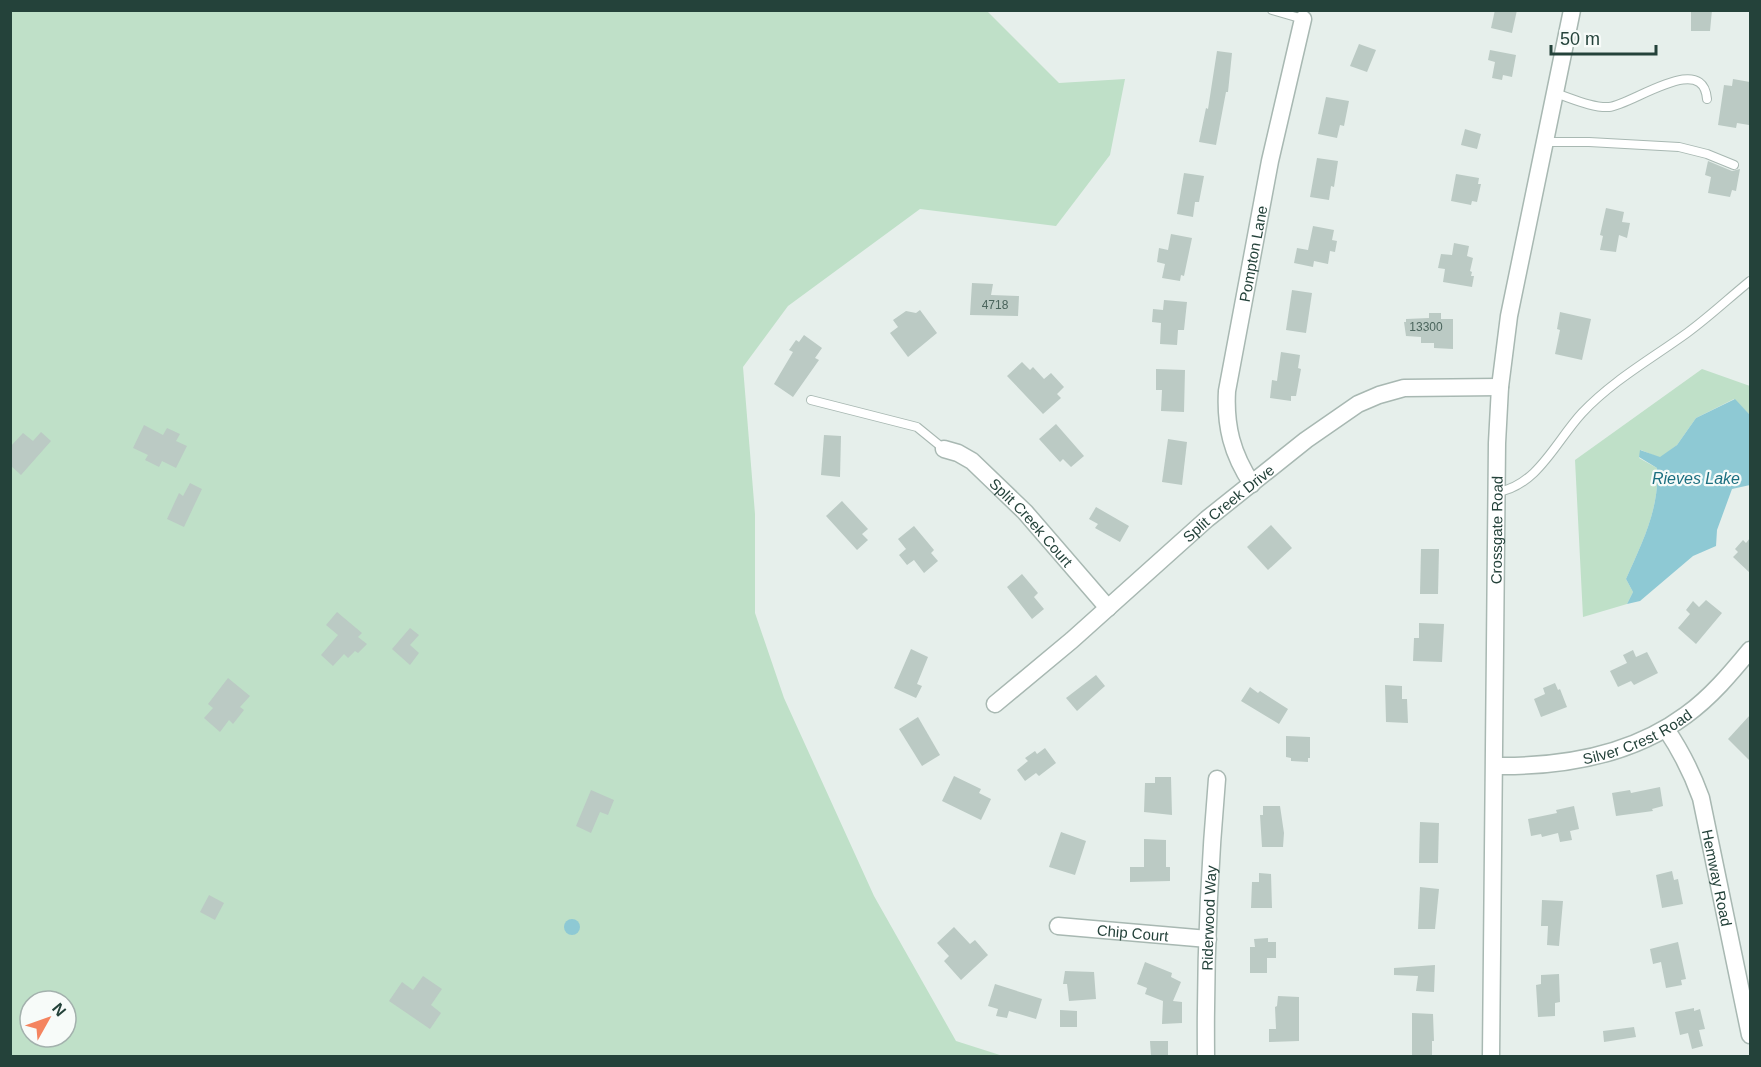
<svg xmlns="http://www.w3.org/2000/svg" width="1761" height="1067" viewBox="0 0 1761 1067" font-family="Arial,sans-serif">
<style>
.green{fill:#bfe0c8;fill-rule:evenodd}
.water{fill:#8ec9d4}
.building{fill:#bbcac4}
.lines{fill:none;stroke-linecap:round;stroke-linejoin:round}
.service-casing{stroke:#a8b8b2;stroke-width:10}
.minor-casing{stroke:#a8b8b2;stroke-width:19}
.service{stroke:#fff;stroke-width:8}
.minor{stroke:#fff;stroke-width:16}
.labels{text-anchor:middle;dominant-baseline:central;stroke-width:4.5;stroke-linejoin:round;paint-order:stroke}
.number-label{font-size:12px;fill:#4a645c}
.street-label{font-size:15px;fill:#24423a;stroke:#f7fbf9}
.water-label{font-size:16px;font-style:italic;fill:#1c6f80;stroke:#f7fbf9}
</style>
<rect width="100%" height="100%" fill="#e6efeb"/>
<g class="green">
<path d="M11,11H987L1059,83L1125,79L1110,155L1056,226L920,209L788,306L743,367L755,514V613L784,698L874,896L956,1041L1003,1056H11ZM30,1001H66V1037H30Z"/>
<path d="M1702,369L1750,386V415L1734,399L1696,418L1677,445L1660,458L1641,450L1639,458L1657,468C1660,508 1642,543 1626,579L1633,592L1627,604L1583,617L1575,460Z"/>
</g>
<g class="water">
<path d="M1735,399L1750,415V485L1732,489L1717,530L1716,546L1693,556L1640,601L1627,604L1633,592L1626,579C1642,543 1660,508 1657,468L1639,457L1640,450L1660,457L1677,445L1696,418Z"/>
<circle cx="572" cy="927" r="8"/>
</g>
<g class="building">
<polygon points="1495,10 1517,10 1512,33 1491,28"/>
<polygon points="1691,10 1712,10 1710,31 1691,31"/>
<polygon points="1359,44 1376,50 1367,72 1350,66"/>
<polygon points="1490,50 1516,55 1512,77 1503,75 1502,80 1492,78 1495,62 1488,60"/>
<polygon points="1217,51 1232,53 1228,92 1226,92 1216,145 1199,142 1206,108 1208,109"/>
<polygon points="1733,79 1750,82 1749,125 1737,123 1736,128 1718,125 1724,85 1732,86"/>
<polygon points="1326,97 1349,101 1344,126 1340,125 1337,138 1318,134"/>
<polygon points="1465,129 1481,134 1477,149 1461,145"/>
<polygon points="1317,158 1338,161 1334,187 1331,186 1329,200 1310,197"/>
<polygon points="1708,161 1732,171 1740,169 1736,191 1732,190 1730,197 1708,193 1711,177 1705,175"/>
<polygon points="1184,173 1204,176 1199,202 1195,202 1193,217 1177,214"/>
<polygon points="1456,174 1479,178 1478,184 1481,184 1477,202 1472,201 1471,205 1451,201"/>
<polygon points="1606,208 1624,212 1622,222 1630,223 1627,238 1619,235 1616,252 1600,250 1603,236 1600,235"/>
<polygon points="1313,226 1334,230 1332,240 1337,241 1335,252 1330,251 1328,264 1314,261 1313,267 1294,263 1297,248 1308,250"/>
<polygon points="1171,234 1192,238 1184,276 1181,275 1180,281 1162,278 1165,264 1157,262 1159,248 1168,250"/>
<polygon points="1454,243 1469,246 1467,256 1473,258 1470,271 1472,272 1471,276 1474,276 1472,287 1443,282 1445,269 1438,268 1441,254 1452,255"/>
<polygon points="972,283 993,284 991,295 1019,296 1018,316 970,315"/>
<polygon points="1292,290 1312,293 1306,333 1286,330"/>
<polygon points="1164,300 1187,302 1184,330 1178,330 1177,345 1160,344 1161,323 1152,322 1153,309 1163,310"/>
<polygon points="920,310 937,333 908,357 890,333 898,327 893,320 906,311 916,313"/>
<polygon points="1560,312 1591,319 1582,360 1555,354 1560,330 1557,329"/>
<polygon points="1429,313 1441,313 1441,319 1453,319 1453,349 1434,348 1434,343 1421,343 1421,337 1406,336 1404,322 1406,322 1406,319 1429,318"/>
<polygon points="804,335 822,348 815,358 819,360 793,397 774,384 793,352 789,350 796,340 799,342"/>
<polygon points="1281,352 1300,355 1298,368 1301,369 1296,396 1291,396 1291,401 1270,398 1272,380 1277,381"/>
<polygon points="1022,362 1030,370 1033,367 1044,379 1051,373 1064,387 1057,394 1061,398 1043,414 1007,376"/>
<polygon points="1156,369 1185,370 1184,412 1161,411 1162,390 1156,390"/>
<polygon points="1056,424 1084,456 1071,467 1063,459 1060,462 1039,439"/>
<polygon points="144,425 163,435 167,428 180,434 176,441 187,446 176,468 162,461 159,467 145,460 148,455 133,448"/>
<polygon points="41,432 51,441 21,475 10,465 10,447 23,433 33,441"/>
<polygon points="824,435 841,436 840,477 821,475"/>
<polygon points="1168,439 1187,442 1182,485 1162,482"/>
<polygon points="190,483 202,489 184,527 167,519 179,493 183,496"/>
<polygon points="842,501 868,529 862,534 868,540 857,550 826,516"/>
<polygon points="1096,507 1129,526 1120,542 1095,528 1098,524 1089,519"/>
<polygon points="1271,525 1292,548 1268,570 1247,547"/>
<polygon points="914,526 934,550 931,553 938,561 924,573 914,560 907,565 899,555 906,549 898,539"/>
<polygon points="1750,538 1750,573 1733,557 1738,552 1735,549 1743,540 1746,543"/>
<polygon points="1421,549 1439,549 1438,594 1420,594"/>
<polygon points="1022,574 1038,593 1034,597 1044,609 1032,619 1007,587"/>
<polygon points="1706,600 1722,613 1696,644 1678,628 1690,614 1686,610 1693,601 1699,607"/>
<polygon points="337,612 362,633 358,637 367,644 358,653 355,651 348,658 344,654 333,666 321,655 338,635 326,625"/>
<polygon points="1419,623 1444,624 1442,662 1413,661 1414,638 1419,638"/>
<polygon points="410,628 419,635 410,645 419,653 410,665 392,649"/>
<polygon points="911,649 928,657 917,684 922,686 916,698 894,688"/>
<polygon points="1633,650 1636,657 1647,652 1658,673 1634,685 1631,681 1618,687 1610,671 1627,663 1623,655"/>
<polygon points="1096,675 1105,686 1077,711 1066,698"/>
<polygon points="228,678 250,696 240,707 244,710 233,724 229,720 220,732 204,718 213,708 208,704"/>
<polygon points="1555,683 1558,690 1560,689 1567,707 1541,717 1534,699 1545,694 1543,688"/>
<polygon points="1385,685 1402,686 1402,699 1407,699 1408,723 1386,722"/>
<polygon points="1250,687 1258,693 1260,691 1288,709 1279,724 1241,701"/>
<polygon points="1750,715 1750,761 1728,739"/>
<polygon points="918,717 940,755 922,766 899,729"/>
<polygon points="1286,736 1310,737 1310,758 1308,758 1308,762 1291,761 1291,758 1286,757"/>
<polygon points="1045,748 1056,763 1039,776 1036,773 1025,781 1017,770 1028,761 1025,758 1035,751 1037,754"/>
<polygon points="954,776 981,789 979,793 991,799 981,820 942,801"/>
<polygon points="1155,777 1171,777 1172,815 1144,812 1145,783 1155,783"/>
<polygon points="1660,787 1663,806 1652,809 1653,811 1616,816 1612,793 1630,790 1631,793"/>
<polygon points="591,790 614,800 608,815 600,812 591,833 576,826"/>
<polygon points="1263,806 1280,806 1284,833 1283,847 1262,847 1260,815 1263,815"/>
<polygon points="1574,806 1579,829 1570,831 1572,840 1560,842 1558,833 1542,837 1541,834 1531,836 1528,819 1557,813 1556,810"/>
<polygon points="1420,822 1439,823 1438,863 1419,863"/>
<polygon points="1061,832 1086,841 1075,875 1049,867"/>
<polygon points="1144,839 1166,840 1166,867 1170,867 1170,881 1130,882 1130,867 1144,867"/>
<polygon points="1672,871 1674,880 1678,879 1683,904 1662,908 1656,875"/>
<polygon points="1259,873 1271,874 1272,908 1251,908 1252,882 1259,882"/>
<polygon points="1420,887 1439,889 1435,929 1418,929"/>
<polygon points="209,895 224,903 215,920 200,912"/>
<polygon points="1542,900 1563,901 1559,946 1547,945 1548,926 1541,926"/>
<polygon points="954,927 970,944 975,940 988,955 961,980 944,961 949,956 937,943"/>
<polygon points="1268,938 1268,942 1276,942 1276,958 1267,958 1267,973 1250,973 1250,947 1255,947 1254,939"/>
<polygon points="1678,942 1686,979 1681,980 1682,985 1666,988 1661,962 1653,964 1650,949"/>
<polygon points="1145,962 1172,973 1171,977 1181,982 1173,1001 1182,1002 1182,1023 1162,1024 1163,1001 1145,994 1147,988 1137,984"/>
<polygon points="1435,965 1434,992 1416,991 1418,976 1394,975 1394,968"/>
<polygon points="1065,971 1094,972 1096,999 1069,1001 1067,984 1063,984"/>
<polygon points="1559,974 1560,1002 1555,1003 1555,1016 1538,1017 1536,985 1541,984 1541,975"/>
<polygon points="423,976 442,989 431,1005 441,1013 430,1029 389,1001 402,982 413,990"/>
<polygon points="995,984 1042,999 1036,1019 1009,1011 1007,1018 996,1016 998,1009 988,1006"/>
<polygon points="1278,996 1299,997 1299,1041 1269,1042 1269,1029 1276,1029 1275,1007 1277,1006"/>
<polygon points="1694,1008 1694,1011 1700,1009 1705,1029 1699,1030 1703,1046 1692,1049 1688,1033 1680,1035 1675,1012"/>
<polygon points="1060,1010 1077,1011 1077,1027 1060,1027"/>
<polygon points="1412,1013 1433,1014 1434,1041 1432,1041 1432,1056 1412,1055"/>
<polygon points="1634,1027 1636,1037 1604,1042 1603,1031"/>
<polygon points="1150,1041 1168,1041 1168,1056 1151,1056"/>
</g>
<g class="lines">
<g class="service-casing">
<g id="service">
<polyline points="1272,10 1303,19"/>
<path d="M1555,93C1571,98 1592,108 1609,107C1632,105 1703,51 1707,99"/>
<polyline points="1544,142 1589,142 1679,147 1707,154 1734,165"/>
<polyline points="811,400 917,427 944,449"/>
<path d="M1498,492C1538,485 1556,441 1582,413C1612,381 1651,359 1687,333C1709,317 1729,298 1750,281"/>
</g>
</g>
<g class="minor-casing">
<g id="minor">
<path id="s1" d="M944,449L958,453L972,461L1025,512L1108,608"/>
<path id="s2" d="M1252,484C1232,454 1225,426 1227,391L1270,161L1303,19"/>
<path id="s3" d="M995,704L1072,640L1207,519L1306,440L1358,404L1379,395L1404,388L1500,387"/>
<path id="s4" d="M1666,729C1681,751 1692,773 1701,798L1750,1035"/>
<path id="s5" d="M1495,766C1561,767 1632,755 1686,715C1711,697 1731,673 1750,650"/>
<path id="s6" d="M1058,926L1208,939"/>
<path id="s7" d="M1206,1056C1205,964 1209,871 1217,779"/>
<path id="s8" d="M1491,1056L1497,443L1500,387L1509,316L1572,10"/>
</g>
</g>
<use href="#service" class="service"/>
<use href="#minor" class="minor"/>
</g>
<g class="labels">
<g class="number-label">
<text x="995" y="305">4718</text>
<text x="1426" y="327">13300</text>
</g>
<g class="street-label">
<text stroke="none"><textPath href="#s2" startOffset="238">Pompton Lane</textPath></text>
<text stroke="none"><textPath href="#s3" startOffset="308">Split Creek Drive</textPath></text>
<text stroke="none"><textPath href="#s1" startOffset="116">Split Creek Court</textPath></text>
<text stroke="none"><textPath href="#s8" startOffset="526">Crossgate Road</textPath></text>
<text stroke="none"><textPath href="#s5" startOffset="147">Silver Crest Road</textPath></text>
<text stroke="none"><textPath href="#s4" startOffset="159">Hemway Road</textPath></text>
<text stroke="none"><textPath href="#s7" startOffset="138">Riderwood Way</textPath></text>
<text stroke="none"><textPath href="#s6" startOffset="75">Chip Court</textPath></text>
</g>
<g class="water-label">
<text x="1696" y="478">Rieves Lake</text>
</g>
</g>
<rect width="1761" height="1067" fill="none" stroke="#24423a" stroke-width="24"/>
<g transform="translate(48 1019) rotate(50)"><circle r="28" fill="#f7fbf9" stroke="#a3b1ad" stroke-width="1.5"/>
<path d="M0-4.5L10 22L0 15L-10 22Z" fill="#f4845f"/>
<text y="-9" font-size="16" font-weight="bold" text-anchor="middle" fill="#24423a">N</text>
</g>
<path d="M1551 45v9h105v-9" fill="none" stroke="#24423a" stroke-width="3"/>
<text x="1560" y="45" font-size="18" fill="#24423a" stroke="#f7fbf9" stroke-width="4.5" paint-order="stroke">50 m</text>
</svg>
